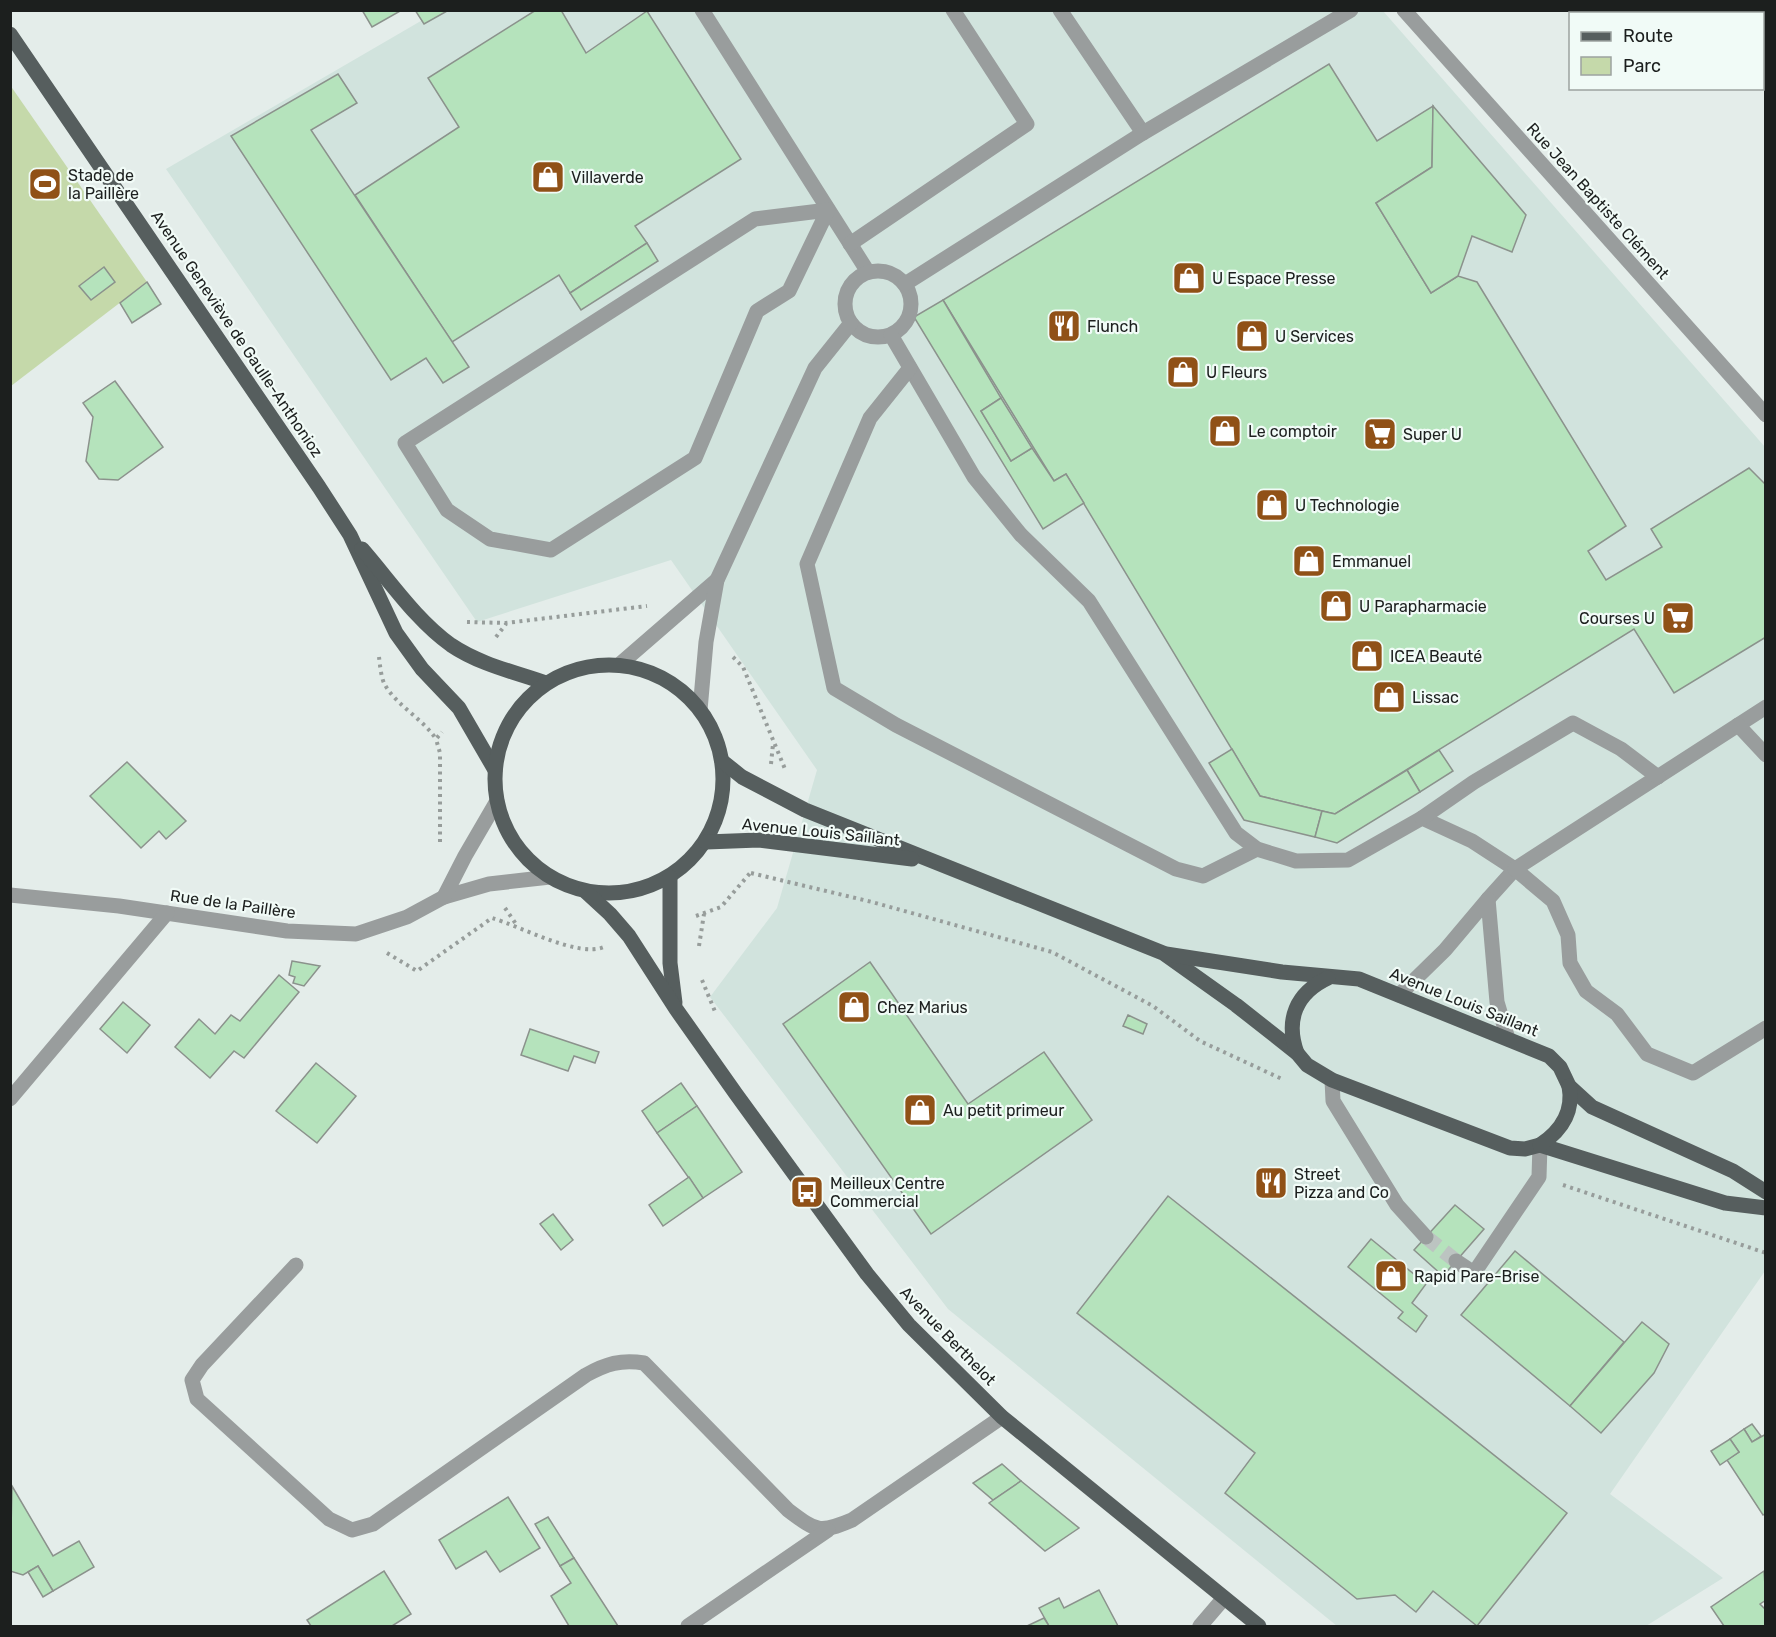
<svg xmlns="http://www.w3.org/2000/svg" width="1776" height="1637" viewBox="0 0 1776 1637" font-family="Rubik,sans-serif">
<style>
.built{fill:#d1e3dd}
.green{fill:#c5d9aa}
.building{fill:#b5e3bc;stroke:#8b928c;stroke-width:1.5}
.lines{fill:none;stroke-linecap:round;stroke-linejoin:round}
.minor-tunnel{stroke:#bcc4c1;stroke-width:15;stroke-dasharray:15 8;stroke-linecap:butt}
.path{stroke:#979d9b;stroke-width:4;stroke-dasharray:3 4.5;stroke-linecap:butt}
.minor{stroke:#999d9d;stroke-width:15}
.major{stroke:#565e5e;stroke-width:15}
.labels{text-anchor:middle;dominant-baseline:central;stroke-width:4.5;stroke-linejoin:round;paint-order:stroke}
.poi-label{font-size:16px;fill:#1c1f1e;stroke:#f1fbf7;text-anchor:start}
.street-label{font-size:16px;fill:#1c1f1e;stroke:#f1fbf7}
</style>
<rect width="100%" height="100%" fill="#e4edea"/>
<polygon class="built" points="438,11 1383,11 1765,447 1765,1271 1610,1494 1723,1578 1646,1626 1337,1626 948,1309 710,997 777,908 817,770 671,560 477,622 166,169"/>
<polygon class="green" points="10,85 147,282 11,386 10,386"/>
<g class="building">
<polygon points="362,10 402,10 372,27"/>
<polygon points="415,10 449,10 424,24"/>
<polygon points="536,10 561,10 586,53 647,11 741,159 635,226 647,243 570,293 559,275 452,342 355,195 459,127 428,78"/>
<polygon points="1329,64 1377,141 1433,106 1432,167 1376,203 1431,293 1458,276 1477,282 1626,526 1588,551 1606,580 1662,547 1651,529 1749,468 1766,485 1766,637 1674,693 1634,629 1335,814 1260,796 1066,474 1054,481 943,300"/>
<polygon points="338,74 357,103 311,130 469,367 443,383 426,358 391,380 231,136"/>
<polygon points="1433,106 1526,215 1512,252 1472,236 1458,276 1431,293 1376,203 1432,167"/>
<polygon points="647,243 658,261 581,310 570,293"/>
<polygon points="104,267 115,282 91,300 79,286"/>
<polygon points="147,282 161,304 132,323 120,303"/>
<polygon points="943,300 1001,398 981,411 1011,461 1032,448 1054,481 1066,474 1084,503 1043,529 914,317"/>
<polygon points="115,381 163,447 118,480 99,479 86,461 93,417 83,403"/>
<polygon points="1001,398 1032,448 1011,461 981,411"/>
<polygon points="1232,749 1260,796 1322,811 1315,837 1244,820 1209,763"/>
<polygon points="1439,750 1453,771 1420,792 1407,770"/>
<polygon points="127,762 186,821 166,839 159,831 141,848 90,796"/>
<polygon points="1407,770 1420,792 1337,843 1315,837 1322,811 1335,814"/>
<polygon points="292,961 320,966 304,986 293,983 295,977 289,975"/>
<polygon points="870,962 968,1104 1044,1052 1092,1120 931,1234 783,1024"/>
<polygon points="279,975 299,992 244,1058 234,1051 210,1078 175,1047 199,1019 215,1034 231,1015 240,1021"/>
<polygon points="123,1002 150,1025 127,1053 100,1029"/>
<polygon points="1128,1015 1147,1024 1143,1034 1123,1026"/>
<polygon points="530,1029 599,1052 595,1063 574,1056 568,1071 521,1055"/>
<polygon points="316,1063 356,1096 317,1143 276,1111"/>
<polygon points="681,1083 697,1106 657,1133 642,1111"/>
<polygon points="697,1106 742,1172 703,1198 657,1133"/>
<polygon points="689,1177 703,1198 663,1226 649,1205"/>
<polygon points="1168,1196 1567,1513 1477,1626 1433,1591 1416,1612 1395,1595 1357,1599 1225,1493 1255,1453 1077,1313"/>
<polygon points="1455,1205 1484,1229 1443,1276 1414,1250"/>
<polygon points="553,1214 573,1240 561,1250 540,1224"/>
<polygon points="1371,1239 1426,1284 1412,1303 1427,1316 1416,1332 1398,1318 1403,1312 1348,1267"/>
<polygon points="1515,1251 1624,1342 1570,1406 1461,1315"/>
<polygon points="1642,1322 1669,1344 1654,1373 1601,1433 1570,1406"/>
<polygon points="1752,1424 1761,1436 1752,1442 1744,1429"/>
<polygon points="1744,1429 1752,1442 1766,1434 1766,1513 1763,1515 1727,1460 1739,1452 1730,1439"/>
<polygon points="1730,1439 1739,1452 1720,1465 1711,1451"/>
<polygon points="1002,1464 1021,1481 993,1500 973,1483"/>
<polygon points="1021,1481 1079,1528 1045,1551 989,1503"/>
<polygon points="12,1486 53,1556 79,1541 94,1567 53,1591 38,1566 23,1575 10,1571"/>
<polygon points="508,1497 540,1548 500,1572 486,1551 456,1569 439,1540"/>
<polygon points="548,1517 574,1558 560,1566 535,1524"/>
<polygon points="574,1558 618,1626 569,1626 551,1596 571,1583 560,1566"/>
<polygon points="38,1566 53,1591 43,1597 28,1572"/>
<polygon points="384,1571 411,1614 392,1626 311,1626 307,1620"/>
<polygon points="1764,1571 1766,1600 1760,1604 1766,1610 1766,1626 1724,1626 1711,1607"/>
<polygon points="1099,1590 1118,1626 1049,1626 1039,1608 1059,1598 1064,1608"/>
<polygon points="1044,1618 1049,1626 1027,1626"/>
</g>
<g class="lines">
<polyline class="minor-tunnel" points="1426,1237 1456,1261"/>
<g class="path">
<polyline points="467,622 506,623 647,606"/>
<polyline points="496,637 506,624"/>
<path d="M379,657C380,665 381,678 385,685C397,706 423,719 436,739"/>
<polyline points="733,657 743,667 785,769"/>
<polyline points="771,764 773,744"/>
<polyline points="440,842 440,753 436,739 442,732"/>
<polyline points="751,873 872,902 1052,952 1153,1006 1200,1041 1282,1079"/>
<polyline points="505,908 516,924"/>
<polyline points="696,916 721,907 751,872"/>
<polyline points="699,946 704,914"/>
<path d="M387,953L417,971L492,918C520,926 578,958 604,947"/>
<polyline points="702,980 716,1014"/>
<polyline points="1563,1185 1766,1253"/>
</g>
<g class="minor">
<polyline points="702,10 868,272"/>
<polyline points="1060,10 1143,133"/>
<polyline points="1404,10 1766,415"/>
<polygon points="828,210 789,291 757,311 695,458 551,550 490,539 447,510 405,443 755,219"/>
<polyline points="850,244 1027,124 953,10"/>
<circle cx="878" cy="304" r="33"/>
<polyline points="905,284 1143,133 1351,10"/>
<polyline points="891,335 974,477 1021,535 1089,601 1236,833 1257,849 1296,861 1348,860 1422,818 1472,841 1515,869 1488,899"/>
<polyline points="910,368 870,418 807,564 834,688 896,725 1176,869 1203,876 1257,849"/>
<polyline points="619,665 717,580"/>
<polyline points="1766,707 1515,869 1553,901 1568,935 1570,963 1586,991 1617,1014 1647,1054 1693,1073 1766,1028"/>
<polyline points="700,710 706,642 717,580 815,368 851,323"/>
<polyline points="1738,725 1766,755"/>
<polyline points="1422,818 1474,782 1573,723 1621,749 1658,777"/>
<polyline points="10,895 119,906 287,931 356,934 407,917 444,897 489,884 550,877"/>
<polyline points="444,897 465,856 497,801"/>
<polyline points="1399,995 1445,950 1488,899 1497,1002 1508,1039"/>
<polyline points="1332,1080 1333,1101 1397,1205 1426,1237"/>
<polyline points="10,1099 167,913"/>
<polyline points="1456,1261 1474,1273 1539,1177 1540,1145"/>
<path d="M296,1265L202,1365L192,1380L197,1399L329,1519L352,1530L373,1524L586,1375C606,1364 621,1359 644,1363L788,1510C816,1531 819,1534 852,1520L1002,1417"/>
<polyline points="688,1626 828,1530"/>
<polyline points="1200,1626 1224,1598"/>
</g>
<g class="major">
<polyline points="10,34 319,487 350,535 396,633 422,669 459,708 495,770"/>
<path d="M362,549C390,581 416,620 451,645C479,664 514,672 546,683"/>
<circle cx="609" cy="779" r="114"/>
<polyline points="722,761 742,777 805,810 1163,953 1236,1005 1297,1053 1307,1065 1332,1080 1510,1148 1525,1149 1540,1145 1725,1203 1766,1208"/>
<polyline points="706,842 759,840 912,859"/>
<polyline points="670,877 670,963 675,1003"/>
<polyline points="585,891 610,914 629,936 676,1009 736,1094 867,1274 909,1325 1002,1417 1259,1626"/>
<polyline points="1166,954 1282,972 1359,979 1549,1056 1560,1067 1569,1086 1592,1107 1733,1171 1766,1192"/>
<path d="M1297,1053C1285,1020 1296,993 1328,978"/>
<path d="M1540,1145C1561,1131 1574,1112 1569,1086"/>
</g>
</g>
<defs>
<g id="shop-square" transform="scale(1.725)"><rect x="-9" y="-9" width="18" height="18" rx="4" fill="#905117" stroke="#f1fbf7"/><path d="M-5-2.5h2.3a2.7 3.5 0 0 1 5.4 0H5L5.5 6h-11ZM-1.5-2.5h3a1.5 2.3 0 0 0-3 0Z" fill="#fff"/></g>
<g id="stadium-square" transform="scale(1.725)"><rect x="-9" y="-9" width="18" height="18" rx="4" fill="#905117" stroke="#f1fbf7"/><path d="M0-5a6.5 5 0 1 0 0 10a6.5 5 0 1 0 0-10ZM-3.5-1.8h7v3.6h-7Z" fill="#fff"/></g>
<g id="restaurant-square" transform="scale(1.725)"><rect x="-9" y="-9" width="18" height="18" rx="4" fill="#905117" stroke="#f1fbf7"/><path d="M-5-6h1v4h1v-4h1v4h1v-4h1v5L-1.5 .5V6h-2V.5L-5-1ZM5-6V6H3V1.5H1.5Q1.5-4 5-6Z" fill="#fff"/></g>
<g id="supermarket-square" transform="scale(1.725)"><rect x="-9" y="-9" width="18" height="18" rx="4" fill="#905117" stroke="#f1fbf7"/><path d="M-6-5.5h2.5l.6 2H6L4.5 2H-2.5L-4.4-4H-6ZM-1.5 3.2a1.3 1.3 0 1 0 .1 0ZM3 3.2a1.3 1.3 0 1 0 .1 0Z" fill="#fff"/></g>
<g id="bus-square" transform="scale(1.725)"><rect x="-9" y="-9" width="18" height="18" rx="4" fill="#905117" stroke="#f1fbf7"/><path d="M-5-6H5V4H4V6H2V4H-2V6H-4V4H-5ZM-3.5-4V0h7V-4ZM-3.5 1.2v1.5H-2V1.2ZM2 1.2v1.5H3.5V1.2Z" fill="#fff"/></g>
</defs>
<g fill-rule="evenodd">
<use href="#shop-square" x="548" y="177"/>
<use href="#stadium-square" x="45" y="184"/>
<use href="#shop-square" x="1189" y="278"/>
<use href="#restaurant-square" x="1064" y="326"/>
<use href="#shop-square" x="1252" y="336"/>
<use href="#shop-square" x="1183" y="372"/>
<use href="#shop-square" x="1225" y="431"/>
<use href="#supermarket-square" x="1380" y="434"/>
<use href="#shop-square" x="1272" y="505"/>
<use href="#shop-square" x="1309" y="561"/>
<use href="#shop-square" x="1336" y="606"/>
<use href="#supermarket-square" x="1678" y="618"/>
<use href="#shop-square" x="1367" y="656"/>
<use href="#shop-square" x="1389" y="697"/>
<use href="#shop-square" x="854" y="1007"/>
<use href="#shop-square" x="920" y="1110"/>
<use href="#restaurant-square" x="1271" y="1183"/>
<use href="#bus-square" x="807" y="1192"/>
<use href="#shop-square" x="1391" y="1276"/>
</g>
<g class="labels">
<g class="poi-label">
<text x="68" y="175">Stade de<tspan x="68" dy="18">la Paillère</tspan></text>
<text x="571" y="177">Villaverde</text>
<text x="1212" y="278">U Espace Presse</text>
<text x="1087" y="326">Flunch</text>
<text x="1275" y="336">U Services</text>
<text x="1206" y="372">U Fleurs</text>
<text x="1248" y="431">Le comptoir</text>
<text x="1403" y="434">Super U</text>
<text x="1295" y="505">U Technologie</text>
<text x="1332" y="561">Emmanuel</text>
<text x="1359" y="606">U Parapharmacie</text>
<text x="1655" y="618" text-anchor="end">Courses U</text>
<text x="1390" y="656">ICEA Beauté</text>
<text x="1412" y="697">Lissac</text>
<text x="877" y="1007">Chez Marius</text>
<text x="943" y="1110">Au petit primeur</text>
<text x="1294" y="1174">Street<tspan x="1294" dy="18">Pizza and Co</tspan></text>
<text x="830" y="1183">Meilleux Centre<tspan x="830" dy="18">Commercial</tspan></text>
<text x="1414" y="1276">Rapid Pare-Brise</text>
</g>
<g class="street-label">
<text transform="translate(1598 201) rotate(48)">Rue Jean Baptiste Clément</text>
<text transform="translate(237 334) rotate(56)">Avenue Geneviève de Gaulle-Anthonioz</text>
<text transform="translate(821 832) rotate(6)">Avenue Louis Saillant</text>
<text transform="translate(233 904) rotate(8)">Rue de la Paillère</text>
<text transform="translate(1464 1002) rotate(22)">Avenue Louis Saillant</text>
<text transform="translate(948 1336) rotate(46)">Avenue Berthelot</text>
</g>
</g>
<rect width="1776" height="1637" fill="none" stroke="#1c1f1e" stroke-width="24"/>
<rect x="1569" y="12" width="195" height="78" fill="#f1fbf7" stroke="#9ca3a0" stroke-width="1.5"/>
<rect x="1581" y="32" width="30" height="9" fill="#565e5e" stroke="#9ca3a0" stroke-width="1.5"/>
<text x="1623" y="42" font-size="18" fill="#1c1f1e">Route</text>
<rect x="1581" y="57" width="30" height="18" fill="#c5d9aa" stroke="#9ca3a0" stroke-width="1.5"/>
<text x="1623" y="72" font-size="18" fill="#1c1f1e">Parc</text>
</svg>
